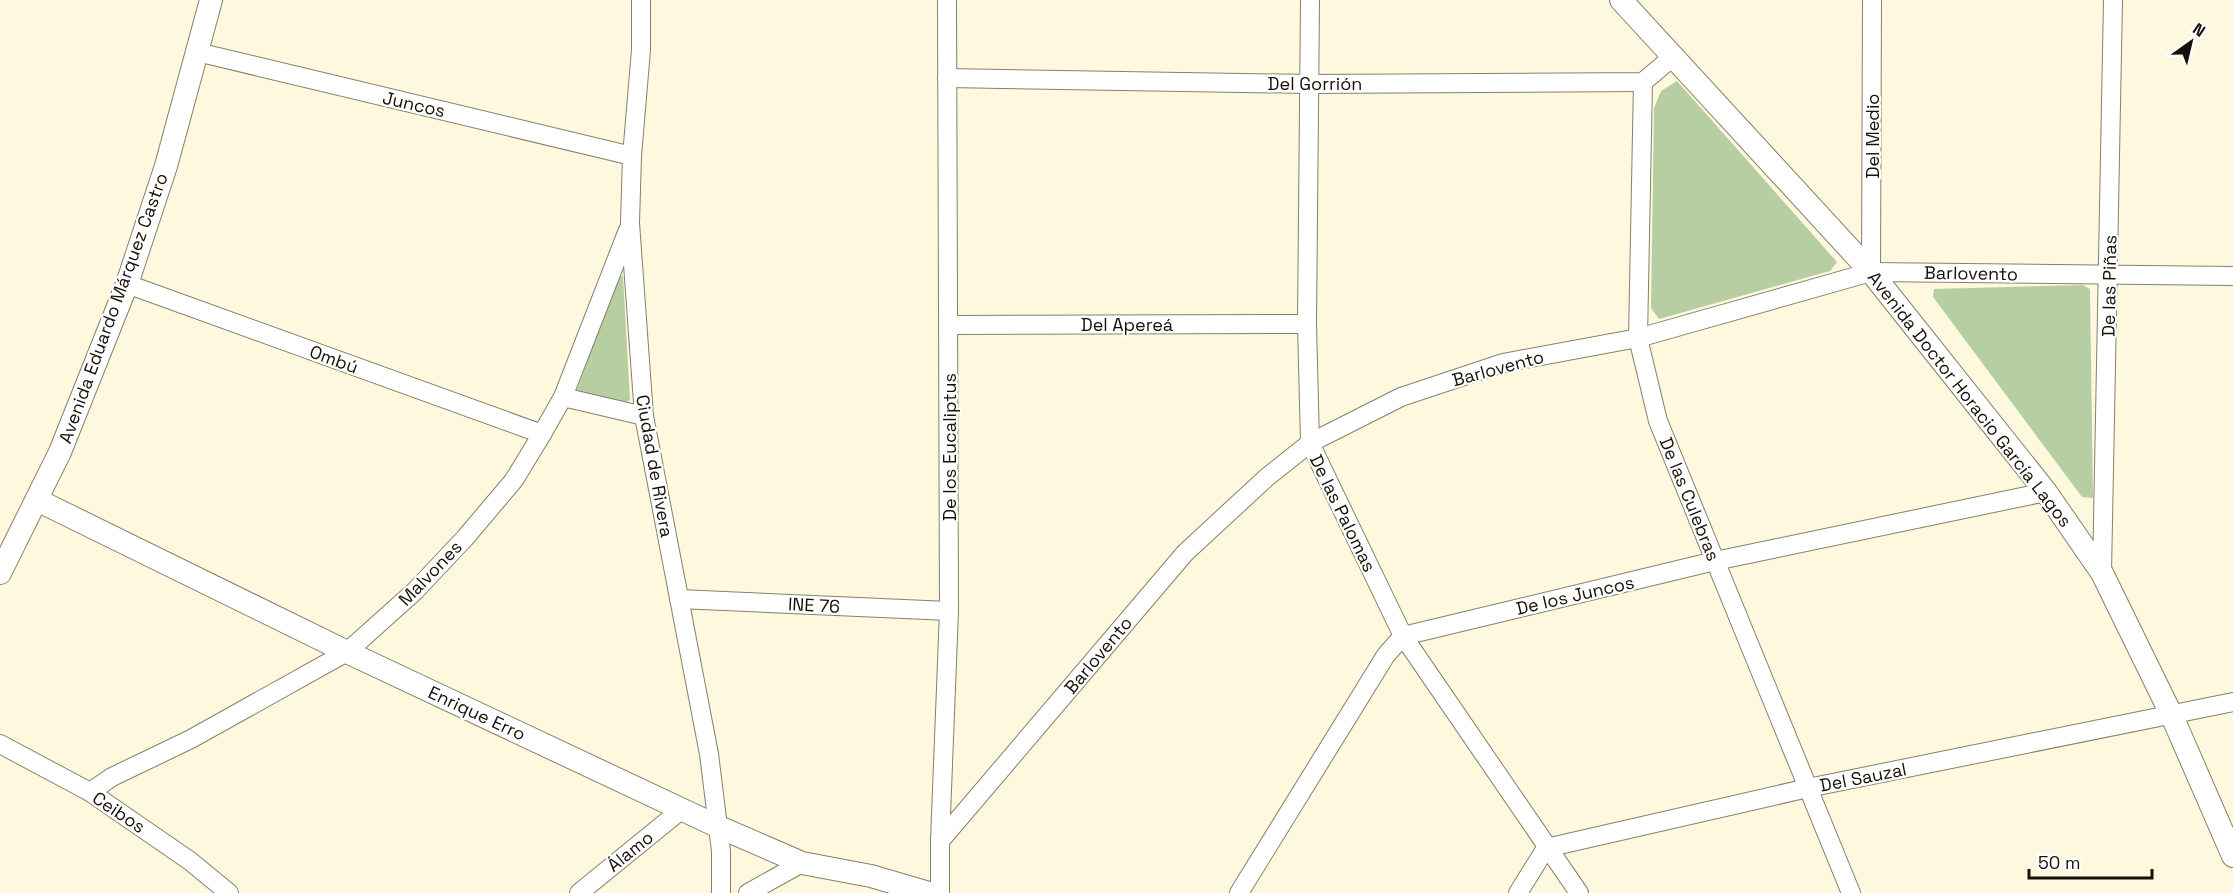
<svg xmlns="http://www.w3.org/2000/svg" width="2233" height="893" viewBox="0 0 2233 893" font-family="'Space Grotesk',sans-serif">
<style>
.green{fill:#b7cea2}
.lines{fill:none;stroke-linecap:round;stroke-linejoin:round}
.minor-casing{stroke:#858069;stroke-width:20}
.tertiary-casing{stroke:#858069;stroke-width:24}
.minor{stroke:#fff;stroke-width:18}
.tertiary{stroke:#fff;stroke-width:22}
.labels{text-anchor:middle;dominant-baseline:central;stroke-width:4.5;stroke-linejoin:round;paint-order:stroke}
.street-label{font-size:18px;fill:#131108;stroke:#fff}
</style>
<rect width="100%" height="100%" fill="#fdf8de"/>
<g class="green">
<polygon points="1677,81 1837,262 1830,271 1659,319 1651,308 1654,108 1661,91"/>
<polygon points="623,276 630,400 623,404 577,390 618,277"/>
<polygon points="2083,285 2090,289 2093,498 2082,497 1933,297 1934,289"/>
</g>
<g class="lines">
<g class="minor-casing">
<g id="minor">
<polyline points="641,0 641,50 632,156 630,223 644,416 709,754 721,851 721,893"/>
<polyline points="1310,0 1307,324 1310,443 1403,636 1579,893"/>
<polyline points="197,52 632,156"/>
<polyline points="947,78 1309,84 1643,82 1674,56"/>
<polyline points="1643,82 1638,338 1658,421 1851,893"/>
<polyline points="1871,272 1872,0"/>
<polyline points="127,284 542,434"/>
<polyline points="948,325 1307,324"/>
<polyline points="563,397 644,416"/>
<polyline points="2102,573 2113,0"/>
<polyline points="679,599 949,611"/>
<polyline points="0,744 90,792 190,861 229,893"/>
<polyline points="90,792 112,777 191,739 347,652 415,591 465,538 514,480 542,434 563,397 628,230"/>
<polyline points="940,841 1185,553 1266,478 1310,443 1401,397 1503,363 1638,338 1871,272 2233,276"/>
<polyline points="579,893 681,810"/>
<polyline points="748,893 802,863"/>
<polyline points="940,893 940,841 949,611 947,0"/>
<polyline points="1239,893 1386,655 1403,636 1715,561 2046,492"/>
<polyline points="1518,893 1546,848 1808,788 2233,702"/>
</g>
</g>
<g class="tertiary-casing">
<g id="tertiary">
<polyline points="1621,0 1871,272 2046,492 2102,573 2172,716 2233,856"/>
<polyline points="37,500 347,652 719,827 802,863 871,876 929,893"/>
<polyline points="0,573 60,452 127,284 166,166 211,0"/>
</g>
</g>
<use href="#minor" class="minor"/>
<use href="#tertiary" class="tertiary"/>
</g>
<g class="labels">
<g class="street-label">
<text x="1315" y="83">Del Gorrión</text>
<text transform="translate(414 104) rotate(13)">Juncos</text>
<text transform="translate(1872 136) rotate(-90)">Del Medio</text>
<text transform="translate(1971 273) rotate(1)">Barlovento</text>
<text transform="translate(2109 286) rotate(-89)">De las Piñas</text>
<text transform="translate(113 308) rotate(-70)">Avenida Eduardo Márquez Castro</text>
<text x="1127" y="324">Del Apereá</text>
<text transform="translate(334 359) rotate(20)">Ombú</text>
<text transform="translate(1498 368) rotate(-15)">Barlovento</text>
<text transform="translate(1970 399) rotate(52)">Avenida Doctor Horacio García Lagos</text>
<text transform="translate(949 447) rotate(-90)">De los Eucaliptus</text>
<text transform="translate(655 466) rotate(80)">Ciudad de Rivera</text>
<text transform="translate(1690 499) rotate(68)">De las Culebras</text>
<text transform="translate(1343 513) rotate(64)">De las Palomas</text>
<text transform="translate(430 573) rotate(-46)">Malvones</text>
<text transform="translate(1575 595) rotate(-13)">De los Juncos</text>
<text transform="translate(814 605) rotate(3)">INE 76</text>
<text transform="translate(1098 655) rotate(-50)">Barlovento</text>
<text transform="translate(477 713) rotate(25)">Enrique Erro</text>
<text transform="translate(1863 777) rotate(-11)">Del Sauzal</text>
<text transform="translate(119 812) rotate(34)">Ceibos</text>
<text transform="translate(630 851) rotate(-39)">Álamo</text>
</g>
</g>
<g transform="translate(2191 42) rotate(34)" stroke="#ffffff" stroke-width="4.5" paint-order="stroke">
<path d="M0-4.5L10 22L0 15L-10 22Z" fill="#131108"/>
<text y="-9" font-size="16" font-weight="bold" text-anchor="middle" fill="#131108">N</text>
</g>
<path d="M2029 869v9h123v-9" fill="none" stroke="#131108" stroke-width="3"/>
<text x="2038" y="869" font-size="18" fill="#131108" stroke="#ffffff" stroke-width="4.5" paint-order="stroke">50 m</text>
</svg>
